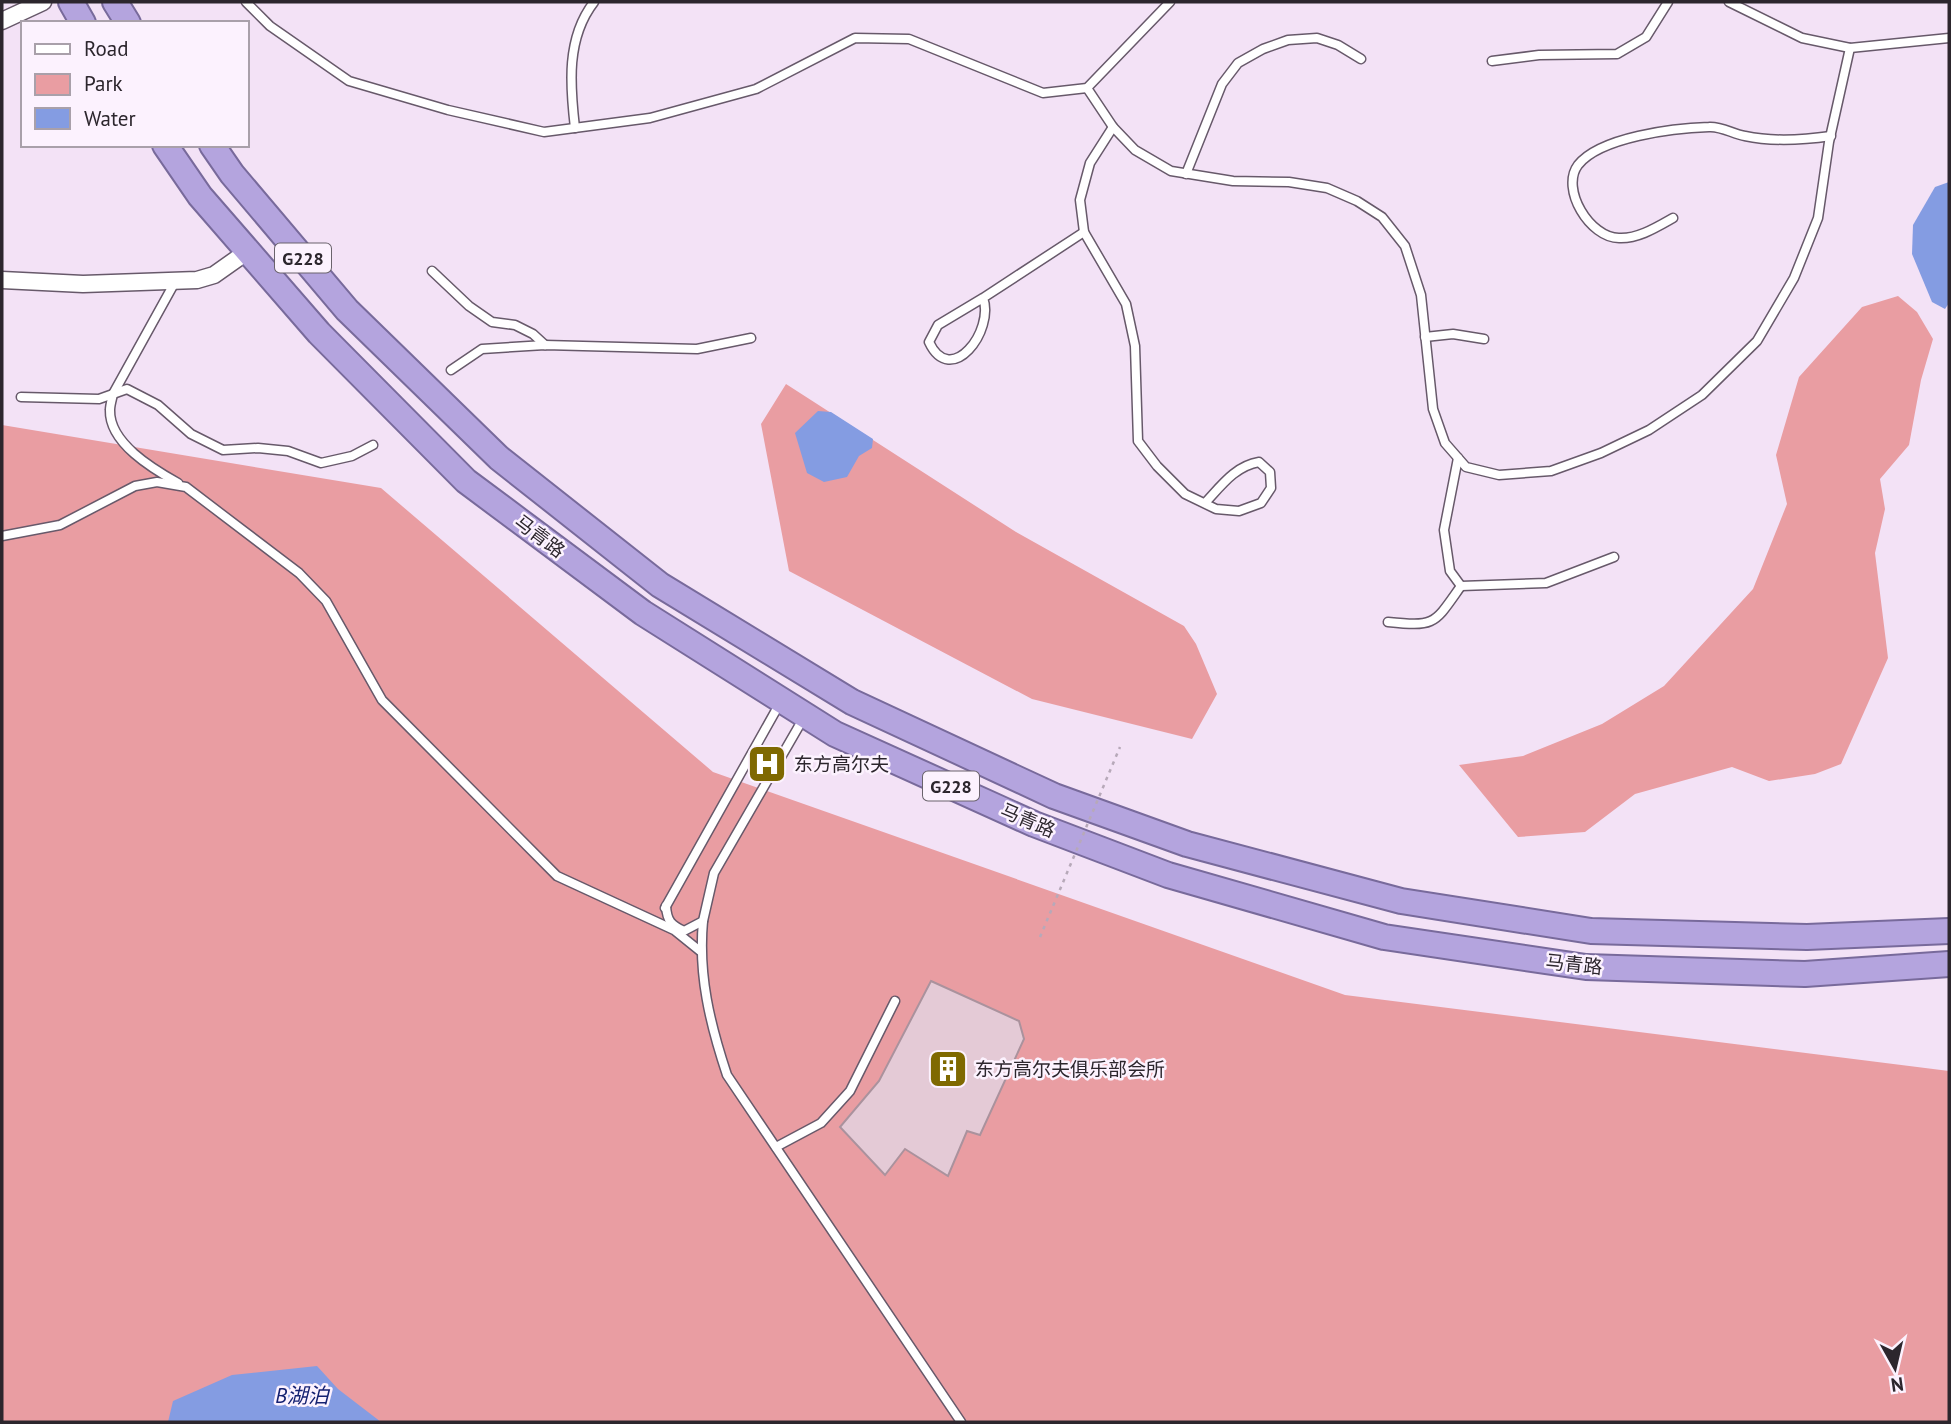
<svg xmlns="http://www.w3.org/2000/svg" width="1951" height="1424" viewBox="0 0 1951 1424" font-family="'PT Sans','Noto Sans SC',sans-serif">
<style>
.green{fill:#e99da2}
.water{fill:#849ce2}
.building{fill:#e4cad6;stroke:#aa929d;stroke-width:2}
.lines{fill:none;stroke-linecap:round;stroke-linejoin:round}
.service-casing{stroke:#67596a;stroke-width:11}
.minor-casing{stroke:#67596a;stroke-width:19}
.trunk-casing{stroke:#786a9b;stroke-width:28}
.service{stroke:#fff;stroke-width:8}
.minor{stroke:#fff;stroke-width:16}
.trunk{stroke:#b4a4de;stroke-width:24}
.path-bridge{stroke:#b7a9b9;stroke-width:2.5;stroke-dasharray:3.5 5;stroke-linecap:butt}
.labels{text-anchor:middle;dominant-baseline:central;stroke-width:5;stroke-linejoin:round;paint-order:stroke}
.shield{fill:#fcf2fe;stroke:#6a636c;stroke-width:2}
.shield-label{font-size:18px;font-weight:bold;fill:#2c262d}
.street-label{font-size:19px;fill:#2c262d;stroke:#fcf2fe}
.poi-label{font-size:19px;fill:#2c262d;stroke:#fcf2fe;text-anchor:start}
.water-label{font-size:21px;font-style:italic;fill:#152171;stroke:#fcf2fe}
</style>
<rect width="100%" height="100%" fill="#f3e2f6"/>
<g class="green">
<polygon points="1898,296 1917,312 1933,339 1921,380 1909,445 1880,479 1885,509 1875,553 1888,658 1841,764 1815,774 1769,781 1732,767 1635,794 1585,832 1518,837 1459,765 1523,756 1602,724 1664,686 1753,589 1787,504 1776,455 1799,377 1862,307"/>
<polygon points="786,384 1016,532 1184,626 1196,644 1217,694 1192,739 1032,699 789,571 761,424"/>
<polygon points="2,425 381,488 713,772 1345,995 1949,1071 1949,1422 2,1422"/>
</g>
<g class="water">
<polygon points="1949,182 1949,303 1945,309 1932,302 1912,254 1913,225 1935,187"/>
<polygon points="818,411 831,412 873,439 872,448 859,456 847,477 824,482 807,473 795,433"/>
<polygon points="317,1366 338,1389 381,1422 168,1422 173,1401 232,1375"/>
</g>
<polygon class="building" points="931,981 1019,1021 1024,1039 980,1135 967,1131 948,1176 905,1149 885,1175 840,1127 879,1081"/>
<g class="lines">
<g class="service-casing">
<g id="service">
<polyline points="246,2 270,26 349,81 448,110 544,132 650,118 756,89 855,38 909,39 1043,93 1087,88 1170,2"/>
<polyline points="1729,2 1802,38 1850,48 1949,38"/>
<polyline points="1492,61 1539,55 1617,54 1646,37 1668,2"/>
<polyline points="1087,88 1113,127 1135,150 1171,171 1233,181 1289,182 1327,188 1357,201 1382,217 1405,246 1421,295 1433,409 1445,443 1466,467 1499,475 1551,471 1601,453 1649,430 1702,395 1757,341 1794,278 1818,218 1829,142 1850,48"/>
<path d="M1113,127L1090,163L1080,200L1084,232L1126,304L1135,346L1138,441L1157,466L1185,494L1216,509L1239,511L1261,503L1271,488L1270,472L1259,462C1235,466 1221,486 1205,503"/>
<path d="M575,128C570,85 566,38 594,2"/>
<polyline points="1186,174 1222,84 1238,63 1263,49 1288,40 1317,38 1338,45 1361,59"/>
<path d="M1673,218C1657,227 1638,239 1619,238C1590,238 1560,189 1578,165C1600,137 1674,128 1709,127C1721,126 1733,134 1745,136C1773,142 1803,140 1831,136"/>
<polyline points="432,271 469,306 492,322 515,325 533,334 545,345"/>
<path d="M175,282L113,394C112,399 110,405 110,410C109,443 153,469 178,483"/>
<path d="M983,298C995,330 951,389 929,342L938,325L983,298L1084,232"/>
<polyline points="1425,337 1453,334 1484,339"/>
<polyline points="451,370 482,349 545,345 697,349 751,338"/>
<polyline points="21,397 99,399 127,389 158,405 191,434 223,450 258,448 288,451 321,463 352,456 373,445"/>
<polyline points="1458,458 1444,530 1450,571 1461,586 1546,583 1614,557"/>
<polyline points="2,536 60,525 135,486 157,482 186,487 299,573 326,601 382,700 557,876 674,930 700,951"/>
<path d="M1388,622C1436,627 1434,624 1461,586"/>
<path d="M666,906C667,921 671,925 684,931L703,921L714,873L803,719"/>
<polyline points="665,908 780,703"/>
<path d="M703,921C698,975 710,1024 727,1075L961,1422"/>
<polyline points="776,1147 821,1123 850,1091 895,1001"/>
</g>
</g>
<g class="minor-casing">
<g id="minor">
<polyline points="2,21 43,2"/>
<polyline points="2,280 83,284 197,280 214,275 248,251"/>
</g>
</g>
<g class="trunk-casing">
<g id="trunk">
<polyline points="71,2 83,23"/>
<polyline points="115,2 128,23"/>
<polyline points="165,145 200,196 319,333 466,481 643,613 835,734 1034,824 1168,875 1384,937 1586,967 1805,974 1949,964"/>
<polyline points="212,145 232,174 347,310 499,458 660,585 852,702 1054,796 1187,844 1401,901 1591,931 1807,937 1949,931"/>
</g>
</g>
<use href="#service" class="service"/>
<use href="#minor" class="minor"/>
<use href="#trunk" class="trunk"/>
<polyline class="path-bridge" points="1040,937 1120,747"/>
</g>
<defs>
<g id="hospital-square" transform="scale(2.0125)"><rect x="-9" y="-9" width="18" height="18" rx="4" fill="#7f6901" stroke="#fcf2fe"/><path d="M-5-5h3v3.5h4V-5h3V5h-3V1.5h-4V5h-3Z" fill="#fff"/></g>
<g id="building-square" transform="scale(2.0125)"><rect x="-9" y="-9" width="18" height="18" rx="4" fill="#7f6901" stroke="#fcf2fe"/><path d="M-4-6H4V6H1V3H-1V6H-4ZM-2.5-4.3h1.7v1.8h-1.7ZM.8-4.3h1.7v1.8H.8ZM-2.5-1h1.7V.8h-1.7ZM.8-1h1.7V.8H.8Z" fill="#fff"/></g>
</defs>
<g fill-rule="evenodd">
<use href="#hospital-square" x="767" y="764"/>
<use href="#building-square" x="948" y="1069"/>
</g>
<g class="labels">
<g class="shield">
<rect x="275" y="243.5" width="56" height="29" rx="5"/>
<rect x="923" y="771.5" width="56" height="29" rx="5"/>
</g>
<g class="shield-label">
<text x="303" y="258">G228</text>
<text x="951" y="786">G228</text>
</g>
<g class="street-label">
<text transform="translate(540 536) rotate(37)">马青路</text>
<text transform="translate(1028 820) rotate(23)">马青路</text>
<text transform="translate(1574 964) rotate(6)">马青路</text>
</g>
<g class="poi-label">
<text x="794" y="764">东方高尔夫</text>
<text x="975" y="1069">东方高尔夫俱乐部会所</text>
</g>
<g class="water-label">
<text x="302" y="1395">B湖泊</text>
</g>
</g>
<rect width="1951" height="1424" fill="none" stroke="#2c262d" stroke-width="7"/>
<rect x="21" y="21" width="228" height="126" fill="#fcf2fe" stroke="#a9a0aa" stroke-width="2"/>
<rect x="35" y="44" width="35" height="10" fill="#ffffff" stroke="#a9a0aa" stroke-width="2"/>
<text x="84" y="56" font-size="21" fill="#2c262d">Road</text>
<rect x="35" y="74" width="35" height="21" fill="#e99da2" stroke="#a9a0aa" stroke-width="2"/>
<text x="84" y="91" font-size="21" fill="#2c262d">Park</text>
<rect x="35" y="108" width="35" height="21" fill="#849ce2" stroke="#a9a0aa" stroke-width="2"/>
<text x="84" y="126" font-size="21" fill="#2c262d">Water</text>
<g transform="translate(1895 1368) rotate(172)" stroke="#fcf2fe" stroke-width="5" paint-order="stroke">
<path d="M0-5L12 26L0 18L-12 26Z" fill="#2c262d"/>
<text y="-10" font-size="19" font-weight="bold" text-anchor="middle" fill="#2c262d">N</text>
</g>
</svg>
